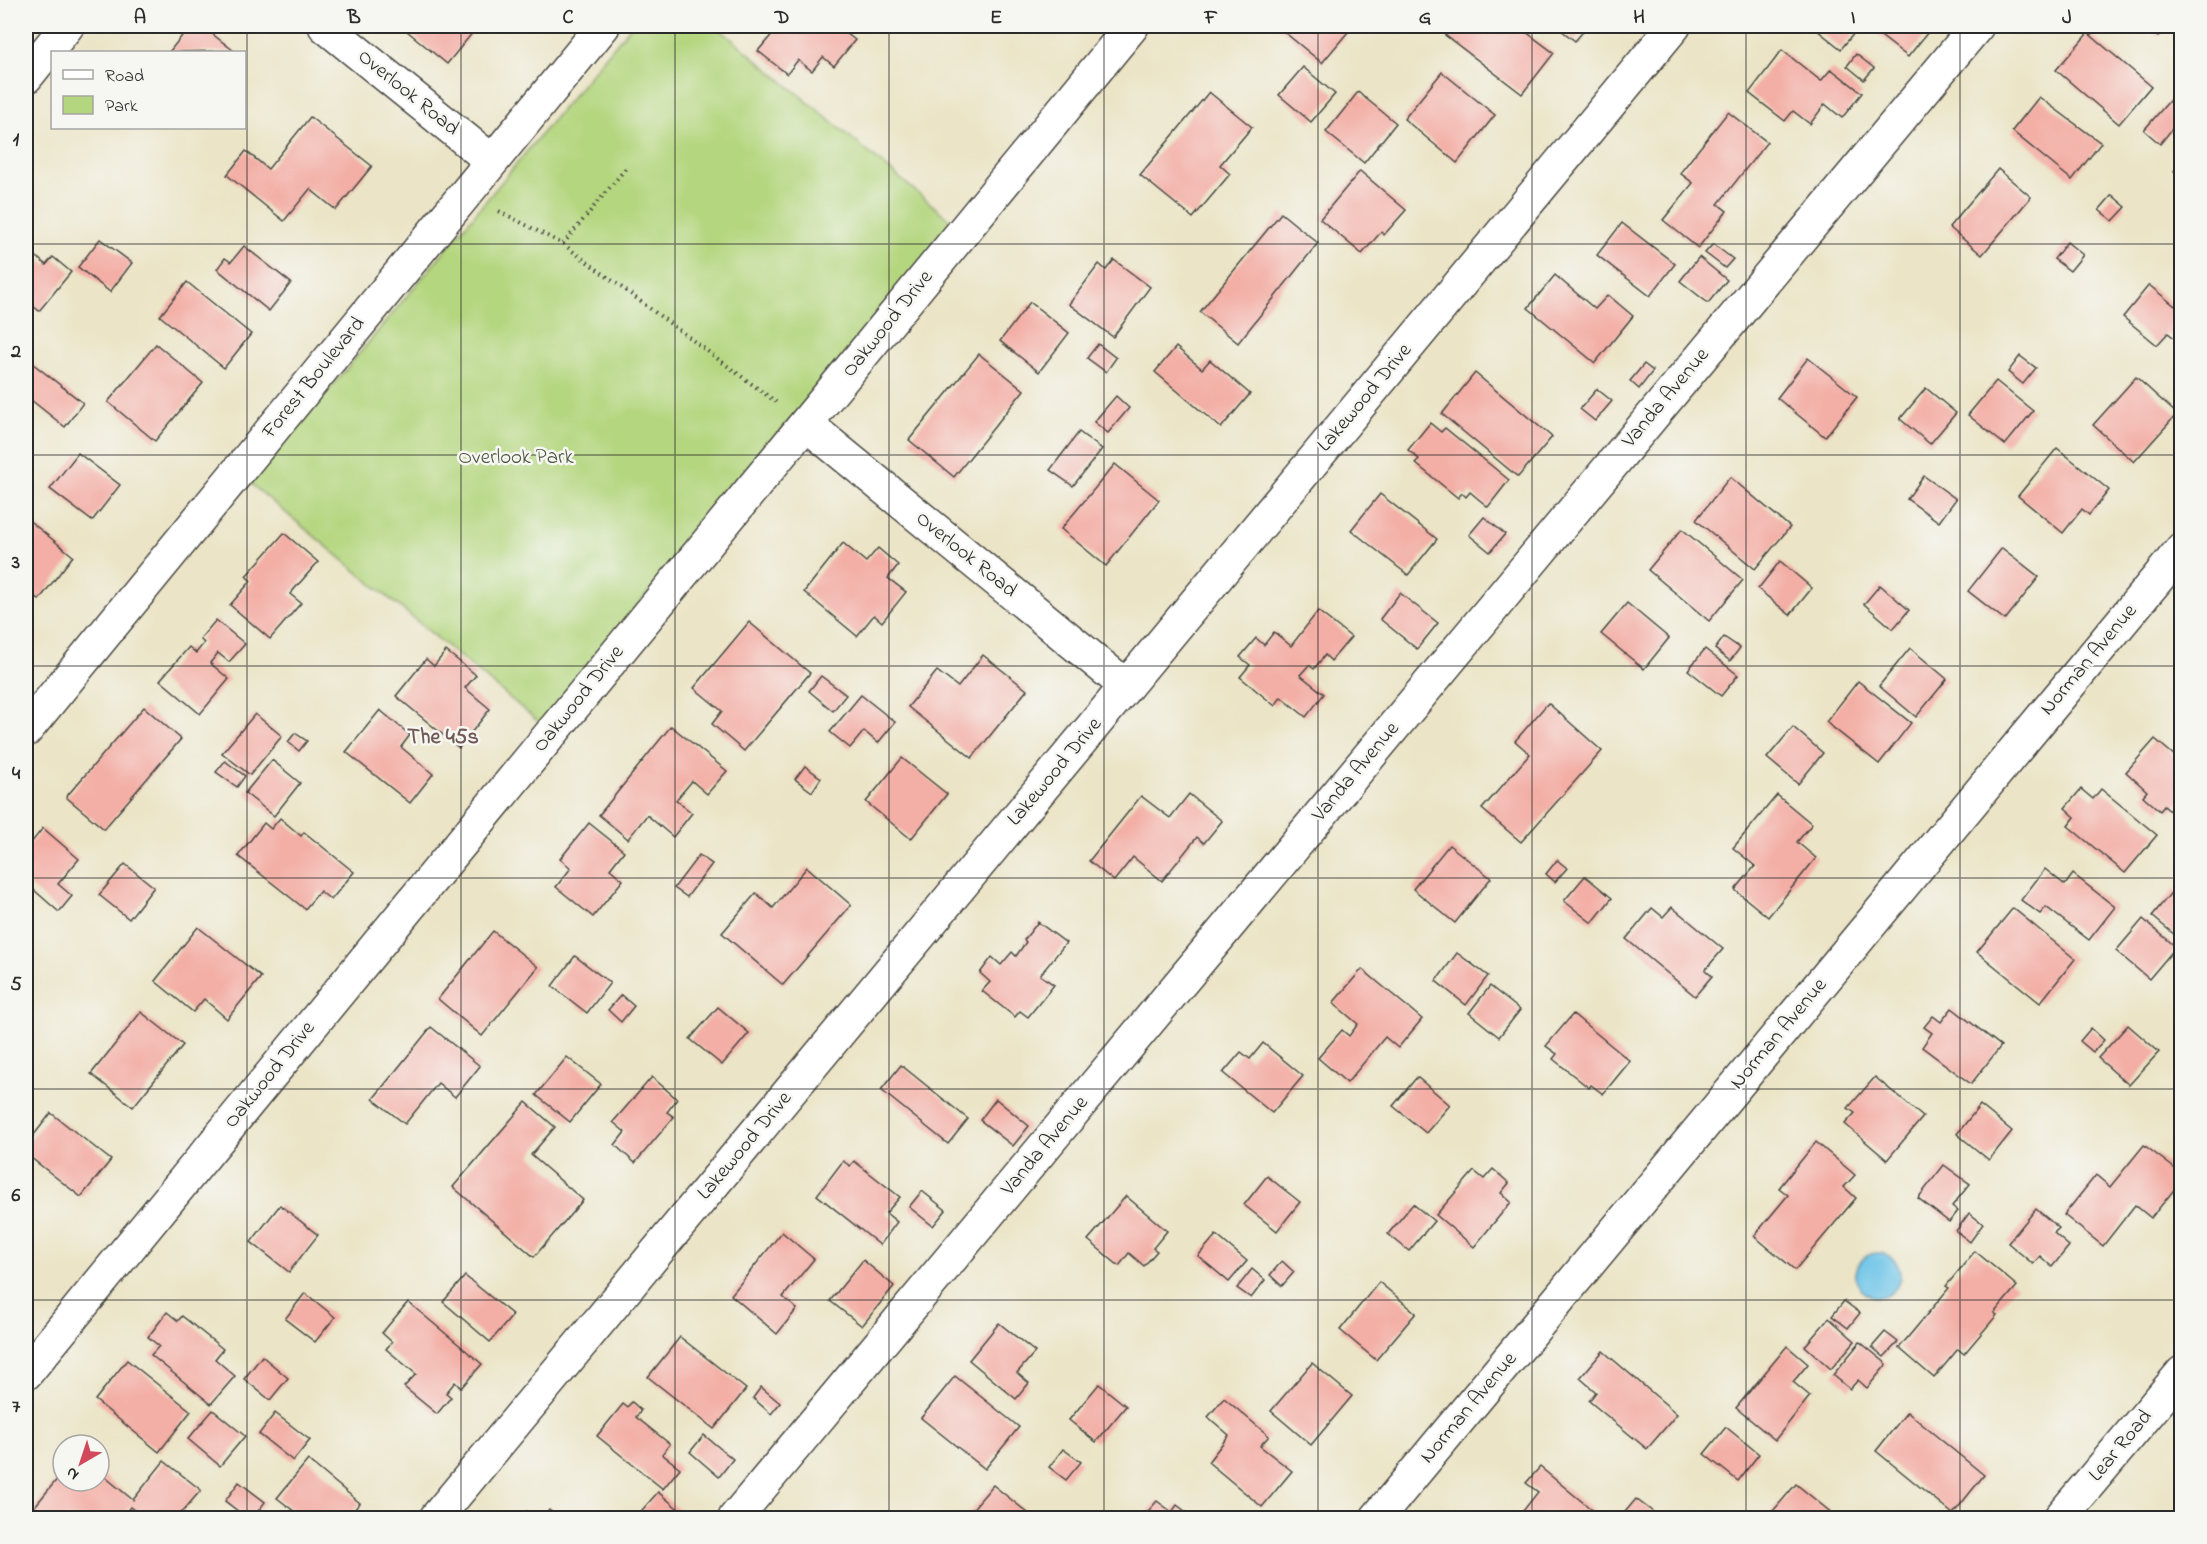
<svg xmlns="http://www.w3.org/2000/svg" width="2207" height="1544" viewBox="0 0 2207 1544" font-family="'Indie Flower',sans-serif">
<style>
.green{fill:#b4d67e;stroke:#708054;stroke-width:1.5}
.water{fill:#6ac3e8;stroke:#4a778a;stroke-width:1.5}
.building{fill:#f3aea5}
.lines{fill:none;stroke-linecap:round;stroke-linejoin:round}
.minor-casing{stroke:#484742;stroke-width:36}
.tertiary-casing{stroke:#484742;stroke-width:36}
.path{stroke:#484742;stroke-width:4;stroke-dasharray:1.5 4.5;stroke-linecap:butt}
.minor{stroke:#fff;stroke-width:33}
.tertiary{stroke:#fff;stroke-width:33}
.grid{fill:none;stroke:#2b2b2b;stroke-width:1.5;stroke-opacity:0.55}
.labels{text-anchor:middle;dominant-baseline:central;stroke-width:5;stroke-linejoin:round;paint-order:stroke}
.street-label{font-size:21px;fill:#2b2b2b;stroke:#f6f6f2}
.park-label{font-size:21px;fill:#4d5640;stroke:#f6f6f2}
.neighbourhood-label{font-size:22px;font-weight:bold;fill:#715956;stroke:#f6f6f2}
.neatline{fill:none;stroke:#2b2b2b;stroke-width:2}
.grid-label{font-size:20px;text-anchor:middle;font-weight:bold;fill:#2b2b2b}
</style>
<rect width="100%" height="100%" fill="#f6f6f2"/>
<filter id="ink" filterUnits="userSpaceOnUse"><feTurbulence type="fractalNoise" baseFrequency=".0167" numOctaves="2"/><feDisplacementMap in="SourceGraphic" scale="12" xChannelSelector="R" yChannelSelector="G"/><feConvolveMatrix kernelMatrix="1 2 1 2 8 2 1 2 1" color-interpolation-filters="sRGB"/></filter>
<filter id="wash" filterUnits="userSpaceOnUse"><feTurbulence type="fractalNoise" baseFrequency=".008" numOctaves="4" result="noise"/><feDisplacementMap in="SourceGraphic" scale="24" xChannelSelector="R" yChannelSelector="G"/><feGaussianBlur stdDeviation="1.35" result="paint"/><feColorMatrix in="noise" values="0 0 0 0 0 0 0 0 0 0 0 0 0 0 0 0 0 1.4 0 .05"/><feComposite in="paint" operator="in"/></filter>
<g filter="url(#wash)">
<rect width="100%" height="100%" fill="#ebe4c6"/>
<polygon class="green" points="631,26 716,26 954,223 540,723 251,484"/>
<circle class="water" cx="1878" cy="1275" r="22"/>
<g id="blocks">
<g class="building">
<polygon points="190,26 202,26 234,51 169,52"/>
<polygon points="411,26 478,26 447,64 407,31"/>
<polygon points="779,26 837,26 855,40 834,66 823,57 812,71 798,60 787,74 758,51"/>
<polygon points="1277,26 1353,26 1322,63"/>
<polygon points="1452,26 1518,26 1554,53 1522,94 1445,35"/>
<polygon points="1556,26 1588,26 1575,41"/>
<polygon points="1812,26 1860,26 1841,49"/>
<polygon points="1868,26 1931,26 1932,27 1908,57"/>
<polygon points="2144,26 2167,26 2158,37"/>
<polygon points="2088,33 2151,86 2119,124 2056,70"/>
<polygon points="1782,50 1821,81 1831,69 1862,93 1842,118 1825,104 1810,124 1793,111 1785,121 1749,93"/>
<polygon points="1856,54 1874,68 1864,80 1847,66"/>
<polygon points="1303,67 1335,94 1311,122 1279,95"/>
<polygon points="1442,72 1495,115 1457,163 1404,119"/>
<polygon points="2182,86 2182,138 2172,129 2160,144 2144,130"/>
<polygon points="1209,92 1252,127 1220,165 1230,174 1193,218 1140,175"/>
<polygon points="1358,92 1396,123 1364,163 1326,132"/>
<polygon points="2039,97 2101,143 2072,180 2012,131"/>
<polygon points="1728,112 1767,142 1718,204 1727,211 1698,248 1663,220 1693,183 1680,173"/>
<polygon points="310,117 372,166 336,210 310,189 284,221 227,175 246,151 268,169"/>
<polygon points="2182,162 2182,177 2174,171"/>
<polygon points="1998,169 2031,197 1982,255 1949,227"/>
<polygon points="1360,171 1406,210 1384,235 1381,232 1362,254 1320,219"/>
<polygon points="2112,195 2126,207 2113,221 2099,210"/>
<polygon points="1281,213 1318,243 1238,343 1200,312"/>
<polygon points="1622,223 1675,264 1650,296 1597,255"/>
<polygon points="100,239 132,263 110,292 78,267"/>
<polygon points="2067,242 2083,255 2070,271 2054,259"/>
<polygon points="1713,244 1733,259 1725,268 1705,253"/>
<polygon points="244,246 291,283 269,311 217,269 225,258 231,262"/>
<polygon points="26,248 46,265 53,257 71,272 39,311 26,300"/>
<polygon points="1699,257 1727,280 1708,303 1680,281"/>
<polygon points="1114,260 1150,287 1113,337 1069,304 1099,264 1106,270"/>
<polygon points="1555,275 1595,309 1608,295 1633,316 1595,363 1528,308"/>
<polygon points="187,282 251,334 224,368 160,316"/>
<polygon points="2149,285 2175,306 2182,297 2182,344 2168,333 2157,345 2123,317"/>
<polygon points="1030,302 1069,333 1039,372 1000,341"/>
<polygon points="156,344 203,383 155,441 108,402"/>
<polygon points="1098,344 1116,358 1106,372 1087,358"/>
<polygon points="1176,347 1202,369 1210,360 1250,394 1221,428 1155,372"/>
<polygon points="979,354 1024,390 954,477 909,440"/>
<polygon points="2020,356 2036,368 2023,384 2008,372"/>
<polygon points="1808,358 1857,397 1825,437 1777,398"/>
<polygon points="32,363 83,403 65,427 26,396 26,371"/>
<polygon points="1644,364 1653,371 1639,389 1630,381"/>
<polygon points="1475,373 1552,437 1518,477 1442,414"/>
<polygon points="2136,377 2177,414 2134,462 2093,425"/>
<polygon points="1996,381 2033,411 2005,445 1968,415"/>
<polygon points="1926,388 1956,413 1930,444 1900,419"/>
<polygon points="1597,389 1612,401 1595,421 1580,409"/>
<polygon points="1116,396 1129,408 1108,433 1094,422"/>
<polygon points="1430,423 1441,432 1445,428 1509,480 1488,507 1470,492 1466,497 1462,493 1458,498 1415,463 1419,459 1408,450"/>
<polygon points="1079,432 1102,449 1073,486 1050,470"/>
<polygon points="2057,448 2109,490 2089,515 2082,509 2063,533 2018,496"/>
<polygon points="78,453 120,485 92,521 50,489"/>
<polygon points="1115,464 1159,500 1106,566 1061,529"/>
<polygon points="1924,476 1956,499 1939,522 1907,499"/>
<polygon points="1730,477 1790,527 1755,569 1696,520"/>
<polygon points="1380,494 1437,539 1408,575 1351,530"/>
<polygon points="1484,517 1505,534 1490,552 1469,535"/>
<polygon points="26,518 73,556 39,600 26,589"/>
<polygon points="1682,529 1743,580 1709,621 1648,570"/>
<polygon points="284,533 318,562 290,594 301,603 270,639 230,605 251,581 246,576"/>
<polygon points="843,543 866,562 878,548 898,565 888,578 906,592 882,622 874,615 857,636 804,592"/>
<polygon points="2002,548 2039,577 2005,620 1968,591"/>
<polygon points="1780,561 1812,588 1790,615 1758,589"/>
<polygon points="1880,585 1909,610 1893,629 1864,604"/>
<polygon points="1400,593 1438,623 1417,649 1380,619"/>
<polygon points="1627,603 1669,638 1644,669 1601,634"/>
<polygon points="1318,611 1351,637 1331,661 1325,655 1314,669 1309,665 1300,675 1324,694 1306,717 1281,697 1275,706 1240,677 1250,665 1240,657 1256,638 1264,645 1274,632 1291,646"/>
<polygon points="216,620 245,644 229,662 218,653 210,663 229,679 200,714 160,680 189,647 196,653 204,643 200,639"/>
<polygon points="749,622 810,673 744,751 712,724 722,711 694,688"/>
<polygon points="1724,637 1740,648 1730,661 1715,649"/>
<polygon points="1910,648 1947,679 1916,717 1879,686"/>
<polygon points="1705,649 1738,675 1721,696 1688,670"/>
<polygon points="446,651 476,675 465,688 490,709 459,748 396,696 426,659 434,666"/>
<polygon points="983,655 1027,690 972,758 908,707 937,671 958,687"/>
<polygon points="821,676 846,695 833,711 809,691"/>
<polygon points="1858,681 1911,723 1879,764 1826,722"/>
<polygon points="861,695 895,722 878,743 864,731 850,748 830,732"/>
<polygon points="1548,703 1602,751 1521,842 1482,809 1530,754 1515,741"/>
<polygon points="144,707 181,739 104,829 66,797"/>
<polygon points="380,710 410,735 401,747 433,774 410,803 346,752"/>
<polygon points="255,714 282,736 250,775 222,753"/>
<polygon points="671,726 727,771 707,794 692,781 676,800 692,813 673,837 647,815 628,839 599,815"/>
<polygon points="1793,727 1823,753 1798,784 1767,758"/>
<polygon points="295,733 307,741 299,751 288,742"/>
<polygon points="2155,739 2182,762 2182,799 2171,812 2164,806 2160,811 2143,796 2147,791 2126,772"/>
<polygon points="902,758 947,794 911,839 866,802"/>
<polygon points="272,760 300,783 274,816 245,793"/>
<polygon points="225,761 245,776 237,787 216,772"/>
<polygon points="805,766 821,778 812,792 795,779"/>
<polygon points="2081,789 2093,799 2101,789 2157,835 2125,873 2068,826 2075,817 2065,808"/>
<polygon points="1189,794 1222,821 1204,843 1197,837 1162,881 1133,857 1114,881 1089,861 1141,796 1170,818"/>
<polygon points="1777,795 1812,824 1797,842 1816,858 1768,917 1735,890 1755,866 1733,848"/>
<polygon points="280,818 301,836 304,832 354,872 331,900 320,891 305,909 238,856 264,823 271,829"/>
<polygon points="589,823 624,851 610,869 623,880 593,917 556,887 571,868 560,859"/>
<polygon points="43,828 79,859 58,884 72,896 59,912 26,883 26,849"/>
<polygon points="1449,845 1491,878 1455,923 1413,889"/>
<polygon points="699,855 712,864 687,897 674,888"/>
<polygon points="1557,860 1567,868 1555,882 1546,874"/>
<polygon points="125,864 154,887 129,919 99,895"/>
<polygon points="807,867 851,905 783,985 722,933 756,893 773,908"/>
<polygon points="2045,869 2065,885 2073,874 2115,907 2089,940 2046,907 2040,914 2021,900"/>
<polygon points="1585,876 1612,898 1592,923 1564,901"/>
<polygon points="2174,889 2182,895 2182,941 2152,916"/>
<polygon points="1672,907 1723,949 1705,970 1712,976 1695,996 1626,939 1652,908 1663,917"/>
<polygon points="2013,908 2075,959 2040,1003 1977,952"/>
<polygon points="2143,919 2176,947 2149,979 2116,951"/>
<polygon points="1038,922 1066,943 1040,975 1054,985 1028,1017 1020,1011 1015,1017 982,991 990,982 980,973 992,957 1001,965 1012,952 1016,956 1026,942 1024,940"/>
<polygon points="198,927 261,977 227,1019 204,999 193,1012 155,981"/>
<polygon points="493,931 538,967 482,1036 438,999"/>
<polygon points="1457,953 1488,976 1466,1005 1436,981"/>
<polygon points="575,956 610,983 587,1013 552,986"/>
<polygon points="1362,969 1422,1019 1398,1048 1385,1037 1347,1083 1318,1058 1342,1030 1349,1036 1358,1024 1333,1003"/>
<polygon points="1490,986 1520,1010 1499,1037 1469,1013"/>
<polygon points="621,995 634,1006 621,1022 608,1010"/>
<polygon points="718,1007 749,1033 722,1065 690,1039"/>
<polygon points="1952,1008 2001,1046 1971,1084 1922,1047 1932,1033 1924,1027 1933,1016 1941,1022"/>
<polygon points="141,1012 183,1045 133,1107 91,1074"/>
<polygon points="1573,1014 1630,1061 1603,1094 1591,1085 1589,1088 1553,1059 1557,1054 1546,1046"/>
<polygon points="2128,1025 2159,1052 2129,1085 2098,1058"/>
<polygon points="431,1027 480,1066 455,1097 438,1083 405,1124 373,1099"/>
<polygon points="2091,1028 2104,1040 2093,1052 2080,1041"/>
<polygon points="1263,1043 1303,1076 1272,1113 1223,1073 1241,1052 1250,1059"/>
<polygon points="567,1057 601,1084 570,1122 536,1095"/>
<polygon points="901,1065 968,1119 948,1144 881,1090"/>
<polygon points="652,1077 677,1099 667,1112 674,1117 635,1163 615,1145 625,1132 613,1122"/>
<polygon points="1417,1077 1450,1105 1426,1133 1393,1106"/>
<polygon points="1875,1077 1923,1117 1887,1160 1845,1124 1855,1113 1848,1108"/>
<polygon points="996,1099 1029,1126 1013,1146 980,1120"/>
<polygon points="526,1102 555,1127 531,1155 583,1200 534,1257 453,1187"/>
<polygon points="1980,1105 2012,1131 1989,1160 1957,1134"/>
<polygon points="51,1113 111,1160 81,1197 26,1154 26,1145"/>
<polygon points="1816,1142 1855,1175 1844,1187 1856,1198 1795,1270 1754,1236 1788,1195 1779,1188"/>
<polygon points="2144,1145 2182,1174 2182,1180 2151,1218 2135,1205 2103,1246 2064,1215 2096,1175 2110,1187"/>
<polygon points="843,1161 850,1166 854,1161 900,1197 886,1213 897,1222 880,1245 817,1195"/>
<polygon points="1944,1165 1970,1184 1952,1206 1958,1211 1949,1222 1918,1198"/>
<polygon points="1493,1169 1509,1183 1501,1193 1511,1202 1474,1247 1436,1215 1474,1171 1484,1179"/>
<polygon points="1267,1176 1300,1202 1277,1231 1244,1205"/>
<polygon points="922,1191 946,1210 933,1226 909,1207"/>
<polygon points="1126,1196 1167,1231 1153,1248 1157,1251 1144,1266 1129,1253 1119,1266 1088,1240"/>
<polygon points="1413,1204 1434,1221 1409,1251 1388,1234"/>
<polygon points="280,1205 318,1235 289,1272 251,1242"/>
<polygon points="2036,1209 2059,1228 2054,1233 2069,1246 2052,1267 2040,1256 2033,1264 2008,1243"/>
<polygon points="1969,1213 1983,1224 1970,1242 1956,1231"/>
<polygon points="782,1232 814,1259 783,1297 797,1309 777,1334 731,1295"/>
<polygon points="1216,1235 1247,1261 1229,1282 1198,1256"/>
<polygon points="1975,1251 2017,1286 1994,1313 1997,1315 1964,1354 1958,1349 1934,1378 1899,1348 1949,1288 1946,1286"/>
<polygon points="863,1260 894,1286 862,1326 830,1301"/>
<polygon points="1282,1261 1294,1272 1282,1286 1270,1275"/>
<polygon points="1252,1269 1265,1280 1251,1298 1237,1288"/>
<polygon points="465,1276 513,1315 490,1342 443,1302"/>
<polygon points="1379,1282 1416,1313 1376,1360 1340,1330"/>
<polygon points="305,1293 335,1317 315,1342 285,1319"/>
<polygon points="1844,1301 1860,1313 1848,1328 1832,1316"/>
<polygon points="408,1302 482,1364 461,1388 455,1382 446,1393 451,1397 437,1414 404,1387 416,1374 386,1349 392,1342 382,1333"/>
<polygon points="167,1312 178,1321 182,1316 223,1349 215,1359 235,1376 211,1404 151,1355 159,1346 148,1337"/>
<polygon points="1829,1318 1855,1341 1831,1369 1805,1346"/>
<polygon points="999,1323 1035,1352 1017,1373 1029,1383 1016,1399 969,1360"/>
<polygon points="1885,1332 1898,1342 1884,1357 1872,1347"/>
<polygon points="680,1337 746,1389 714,1429 648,1377"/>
<polygon points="1860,1342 1887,1364 1867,1388 1858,1380 1850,1389 1833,1375"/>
<polygon points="1787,1346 1808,1364 1793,1382 1810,1396 1775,1440 1736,1408"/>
<polygon points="1603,1351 1677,1414 1647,1449 1589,1401 1596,1392 1580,1378"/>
<polygon points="262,1356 288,1378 270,1400 244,1379"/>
<polygon points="127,1360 191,1411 159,1452 95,1400"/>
<polygon points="1312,1363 1352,1396 1311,1445 1271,1411"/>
<polygon points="955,1376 1019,1427 985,1469 921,1418"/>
<polygon points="1099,1384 1126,1406 1096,1442 1069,1420"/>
<polygon points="761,1387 780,1403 771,1414 753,1398"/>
<polygon points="1224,1398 1269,1436 1260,1446 1292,1471 1262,1507 1208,1462 1229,1435 1208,1417"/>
<polygon points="632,1402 641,1410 636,1417 670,1444 662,1454 680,1468 663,1489 597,1436 623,1404 627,1407"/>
<polygon points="213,1410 245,1436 220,1466 188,1439"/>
<polygon points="1907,1412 1984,1475 1953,1514 1876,1451"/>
<polygon points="275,1413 310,1440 293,1461 259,1434"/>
<polygon points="1726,1427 1759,1454 1738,1481 1704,1454"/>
<polygon points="704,1435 733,1459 719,1477 690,1452"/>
<polygon points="1063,1449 1081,1462 1066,1480 1049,1467"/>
<polygon points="308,1460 360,1503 347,1518 303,1518 277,1498"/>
<polygon points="164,1461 201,1490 177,1518 144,1518 130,1507 121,1518 40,1518 31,1511 63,1472 63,1481 99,1481 99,1472 133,1500"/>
<polygon points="1540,1467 1602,1518 1522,1518 1519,1516 1538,1492 1526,1483"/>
<polygon points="239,1482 265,1502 253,1518 247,1518 225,1501"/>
<polygon points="1796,1484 1838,1518 1767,1518"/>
<polygon points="993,1485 1033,1517 1031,1518 965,1518"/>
<polygon points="658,1492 689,1518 635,1518"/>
<polygon points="1636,1499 1661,1518 1620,1518"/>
<polygon points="1157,1501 1172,1512 1177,1505 1194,1518 1142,1518"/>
<polygon points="549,1510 560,1518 542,1518"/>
<polygon points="527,1511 536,1518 520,1518"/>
</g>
</g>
</g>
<g filter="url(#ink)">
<use href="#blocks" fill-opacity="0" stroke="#484742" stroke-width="1.5"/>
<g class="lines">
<g class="minor-casing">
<g id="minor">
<polyline points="325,26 492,161"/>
<polyline points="26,77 67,26"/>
<polyline points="806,424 1126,686"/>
<polyline points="26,730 603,26"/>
<polyline points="26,1373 1132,26"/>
<polyline points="436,1518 1674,26"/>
<polyline points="735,1518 1977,26"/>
<polyline points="1377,1518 2182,549"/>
</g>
</g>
<g class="tertiary-casing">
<polyline id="tertiary" points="2060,1518 2182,1373"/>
</g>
<g class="path">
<polyline points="499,211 563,244 776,402"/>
<polyline points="563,244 626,168"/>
</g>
<use href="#minor" class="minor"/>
<use href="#tertiary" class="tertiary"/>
</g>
</g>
<path class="grid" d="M247,26V1518M461,26V1518M675,26V1518M889,26V1518M1104,26V1518M1318,26V1518M1532,26V1518M1746,26V1518M1960,26V1518M26,244H2182M26,455H2182M26,666H2182M26,878H2182M26,1089H2182M26,1300H2182"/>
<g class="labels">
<g class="street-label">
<text transform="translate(408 93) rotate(39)">Overlook Road</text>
<text transform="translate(888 324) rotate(-51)">Oakwood Drive</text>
<text transform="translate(314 378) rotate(-51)">Forest Boulevard</text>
<text transform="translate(1365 398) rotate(-50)">Lakewood Drive</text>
<text transform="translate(1666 398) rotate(-50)">Vanda Avenue</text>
<text transform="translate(966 555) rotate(39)">Overlook Road</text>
<text transform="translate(2089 660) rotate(-50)">Norman Avenue</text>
<text transform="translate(579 699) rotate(-51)">Oakwood Drive</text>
<text transform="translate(1055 772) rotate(-50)">Lakewood Drive</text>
<text transform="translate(1356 772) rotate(-50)">Vanda Avenue</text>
<text transform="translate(1779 1034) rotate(-50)">Norman Avenue</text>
<text transform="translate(270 1075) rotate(-51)">Oakwood Drive</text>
<text transform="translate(745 1146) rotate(-50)">Lakewood Drive</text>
<text transform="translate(1045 1146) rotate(-50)">Vanda Avenue</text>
<text transform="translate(1469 1408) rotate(-50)">Norman Avenue</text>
<text transform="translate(2121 1446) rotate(-50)">Lear Road</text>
</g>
<g class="park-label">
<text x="516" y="458">Overlook Park</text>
</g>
<g class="neighbourhood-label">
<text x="443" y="738">The 45s</text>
</g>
</g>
<rect width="2207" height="1544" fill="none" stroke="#f6f6f2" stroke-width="66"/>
<rect x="51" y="51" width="195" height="78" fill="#f6f6f2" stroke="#a5a5a2" stroke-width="1.5"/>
<rect x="63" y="70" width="30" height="9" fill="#ffffff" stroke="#a5a5a2" stroke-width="1.5"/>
<text x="105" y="81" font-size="18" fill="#2b2b2b">Road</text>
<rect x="63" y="96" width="30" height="18" fill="#b4d67e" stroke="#a5a5a2" stroke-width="1.5"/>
<text x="105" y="111" font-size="18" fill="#2b2b2b">Park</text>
<g transform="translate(81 1463) rotate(219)"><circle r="28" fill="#f6f6f2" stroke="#a5a5a2" stroke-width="1.5"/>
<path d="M0-4.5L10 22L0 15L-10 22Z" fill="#d1495b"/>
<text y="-9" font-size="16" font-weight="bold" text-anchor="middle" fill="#2b2b2b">N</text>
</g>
<rect x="33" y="33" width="2141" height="1478" class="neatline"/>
<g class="grid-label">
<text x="140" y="23">A</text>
<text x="354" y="23">B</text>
<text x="568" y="23">C</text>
<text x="782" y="23">D</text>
<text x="996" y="23">E</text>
<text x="1211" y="23">F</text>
<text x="1425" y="23">G</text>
<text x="1639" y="23">H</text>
<text x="1853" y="23">I</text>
<text x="2067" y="23">J</text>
<text x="16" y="145">1</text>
<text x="16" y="357">2</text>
<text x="16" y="568">3</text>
<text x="16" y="779">4</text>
<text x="16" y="990">5</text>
<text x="16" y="1201">6</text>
<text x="16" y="1412">7</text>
</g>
</svg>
